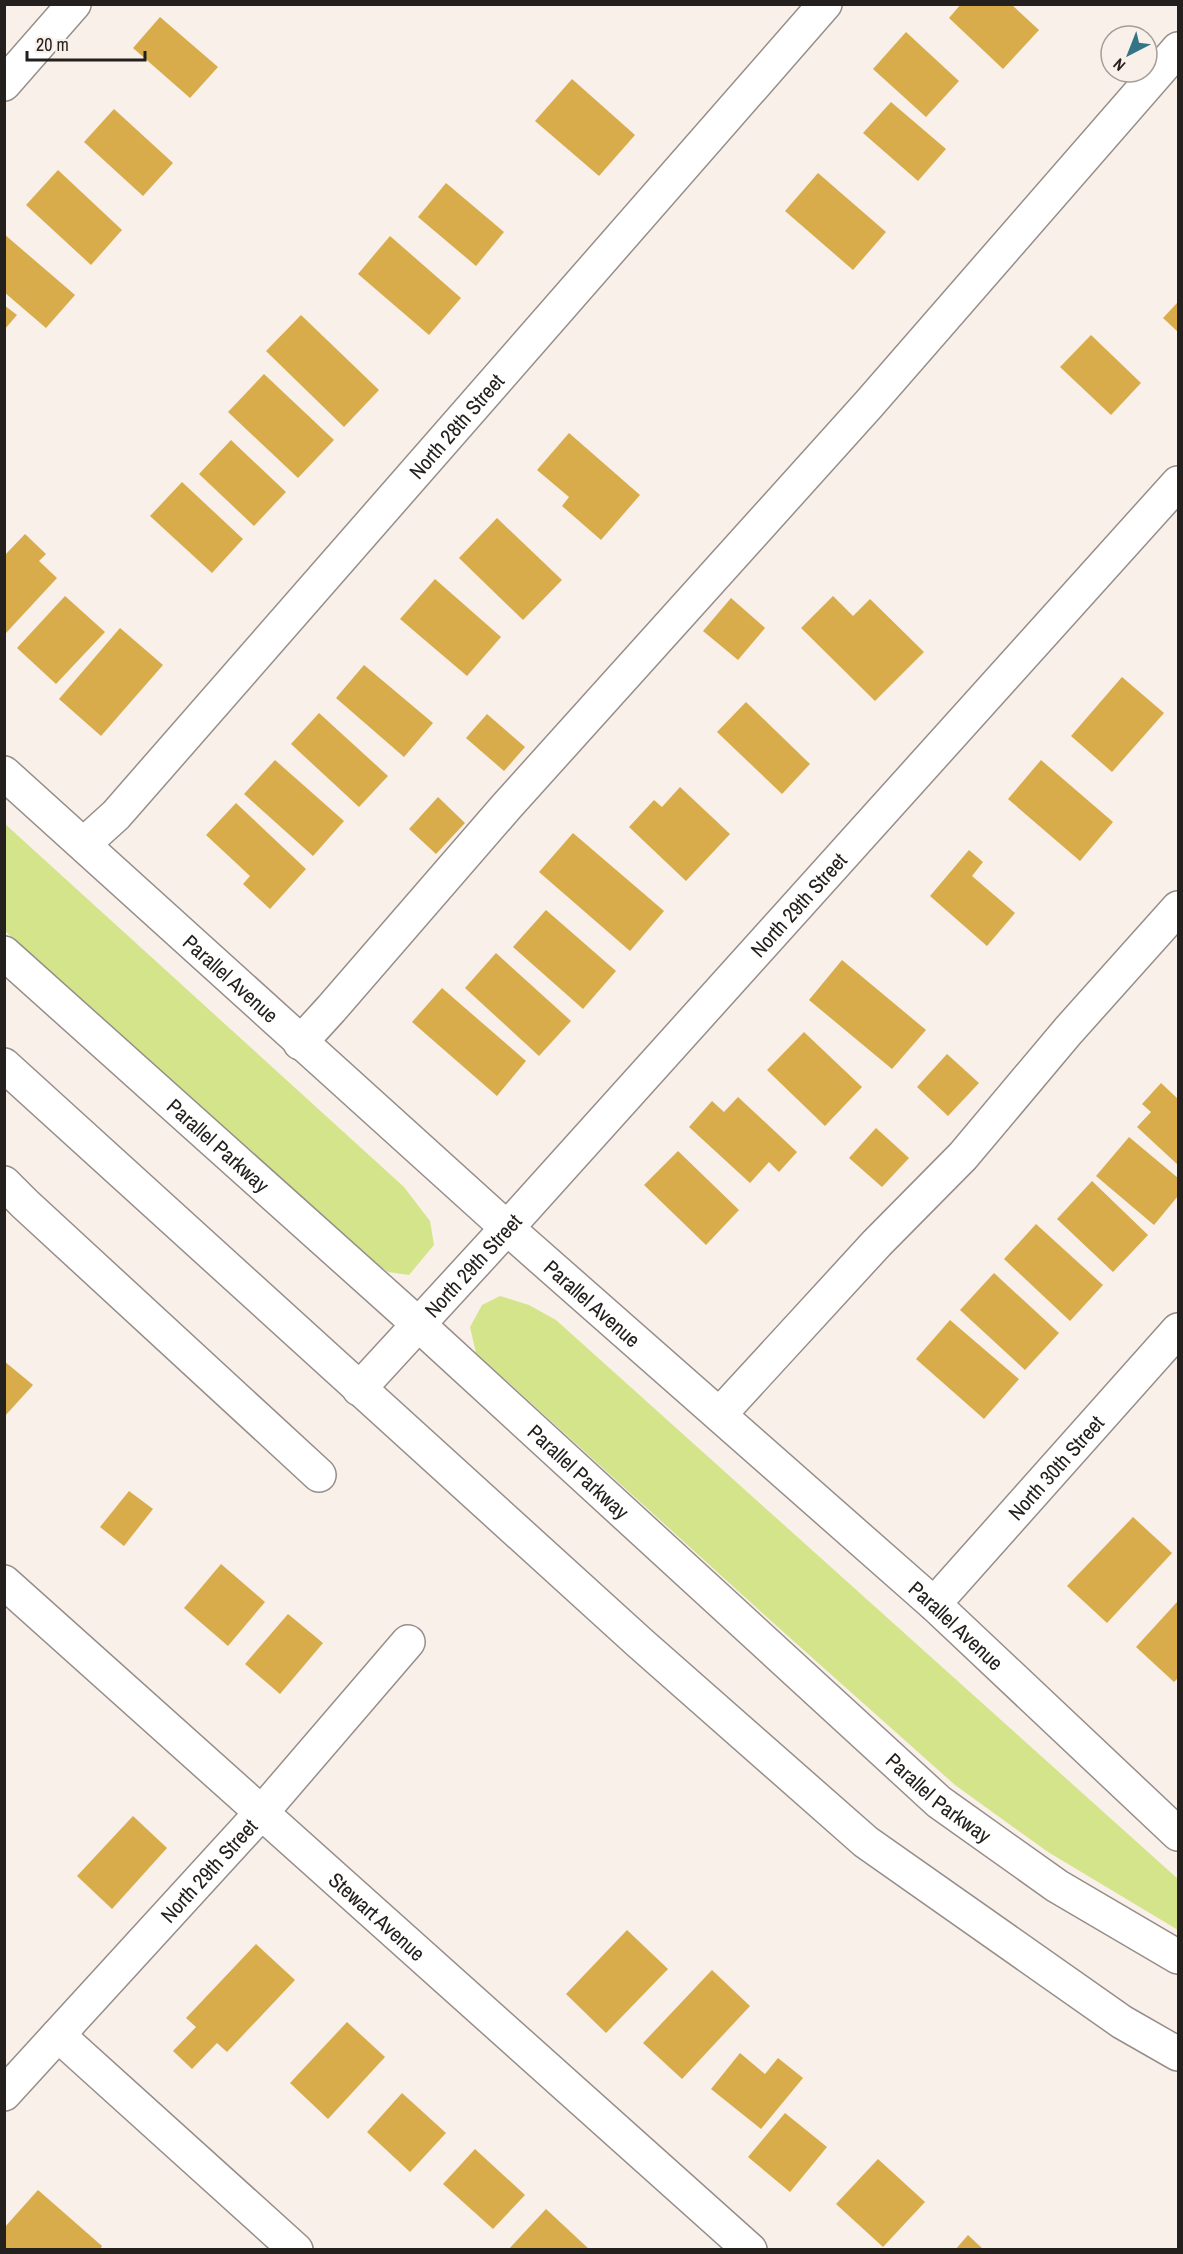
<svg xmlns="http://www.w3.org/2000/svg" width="1183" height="2254" viewBox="0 0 1183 2254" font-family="'Archivo Narrow',sans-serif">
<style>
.green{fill:#d3e48b}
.building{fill:#d8ac4a}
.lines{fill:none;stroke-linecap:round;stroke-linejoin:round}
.minor-casing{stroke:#978e8a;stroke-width:36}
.major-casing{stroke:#978e8a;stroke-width:36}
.minor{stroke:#fff;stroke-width:33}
.major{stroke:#fff;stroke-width:33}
.labels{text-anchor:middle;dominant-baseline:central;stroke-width:6;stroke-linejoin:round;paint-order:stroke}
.street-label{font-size:21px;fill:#24201e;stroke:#f9f0ea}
</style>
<rect width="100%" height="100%" fill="#f9f0ea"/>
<g class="green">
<polygon points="4,823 404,1187 430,1221 434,1245 409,1275 388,1272 363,1254 5,931"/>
<polygon points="500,1296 529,1305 556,1320 1178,1879 1178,1930 1048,1852 955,1785 780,1629 476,1353 470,1327 482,1305"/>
</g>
<g class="building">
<polygon points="961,4 1011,4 1039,30 1003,69 949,18"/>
<polygon points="160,17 218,67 190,98 133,48"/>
<polygon points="906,32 959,81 926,117 873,69"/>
<polygon points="572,79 635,135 599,176 535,121"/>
<polygon points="891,102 946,149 918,181 863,133"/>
<polygon points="114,109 173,163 143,196 84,142"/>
<polygon points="58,170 122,230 91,265 26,205"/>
<polygon points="818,173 886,232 853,270 785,211"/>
<polygon points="446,183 504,232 476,266 418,217"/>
<polygon points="4,234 75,295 46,328 4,292"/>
<polygon points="390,236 461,298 429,335 358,274"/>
<polygon points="1178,302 1178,332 1163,318"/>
<polygon points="4,305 17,315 4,330"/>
<polygon points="301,315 379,390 344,427 266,351"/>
<polygon points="1091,335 1141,383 1111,415 1060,367"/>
<polygon points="264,374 334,440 298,478 228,412"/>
<polygon points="569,433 640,495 601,540 562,506 569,497 537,470"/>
<polygon points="231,440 286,492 254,526 199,474"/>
<polygon points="182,482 243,539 212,573 150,516"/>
<polygon points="497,518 562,580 523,620 459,558"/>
<polygon points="25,534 46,554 39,561 57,578 6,633 4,631 4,556"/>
<polygon points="435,579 501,637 467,676 400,619"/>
<polygon points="65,596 105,632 56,684 17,648"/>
<polygon points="833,596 853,616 870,599 924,652 875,701 801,628"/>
<polygon points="731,598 765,628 738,660 703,631"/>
<polygon points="120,628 163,665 101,736 59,699"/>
<polygon points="364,665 433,723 404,757 336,698"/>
<polygon points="1122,677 1164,713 1112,772 1071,736"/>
<polygon points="746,702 810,764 782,794 717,732"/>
<polygon points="319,713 388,776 359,807 291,744"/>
<polygon points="487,714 525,747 504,771 466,738"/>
<polygon points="275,760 344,821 313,856 244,794"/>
<polygon points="1041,760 1113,822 1080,861 1008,799"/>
<polygon points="680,787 730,834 686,881 629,827 654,800 662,807"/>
<polygon points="438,797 465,823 436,854 409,829"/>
<polygon points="236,803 306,869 270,909 243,884 250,876 206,835"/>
<polygon points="573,833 664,911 630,951 539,872"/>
<polygon points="969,850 983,862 972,876 1015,913 987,946 930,896"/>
<polygon points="546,910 616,971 583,1009 513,947"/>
<polygon points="496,953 571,1021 539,1056 465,988"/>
<polygon points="842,960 926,1030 892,1069 809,1000"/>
<polygon points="442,988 526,1061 497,1096 412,1022"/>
<polygon points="804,1032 862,1087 825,1126 767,1070"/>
<polygon points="947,1054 979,1083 948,1116 917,1087"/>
<polygon points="1161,1083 1178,1099 1178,1165 1137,1127 1151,1112 1142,1104"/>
<polygon points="738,1097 797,1152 779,1172 769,1162 750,1183 689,1127 712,1101 724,1112"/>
<polygon points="876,1128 909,1158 882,1187 849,1158"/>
<polygon points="1129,1137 1178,1178 1178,1196 1154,1225 1096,1176"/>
<polygon points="678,1151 739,1210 706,1245 644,1185"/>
<polygon points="1092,1181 1148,1235 1113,1272 1057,1219"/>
<polygon points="1036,1224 1103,1285 1070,1321 1004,1259"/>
<polygon points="994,1273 1059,1333 1025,1370 960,1310"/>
<polygon points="950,1320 1019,1379 984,1419 916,1359"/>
<polygon points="4,1361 33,1385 4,1417"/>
<polygon points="129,1491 153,1509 124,1546 100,1527"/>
<polygon points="1133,1517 1172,1553 1107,1623 1067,1586"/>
<polygon points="221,1564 265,1602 228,1646 184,1608"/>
<polygon points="1178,1601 1178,1678 1174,1682 1136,1647"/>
<polygon points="288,1614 323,1643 280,1694 245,1664"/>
<polygon points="133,1816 167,1848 112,1909 77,1876"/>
<polygon points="627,1930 668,1969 606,2033 566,1994"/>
<polygon points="256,1944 295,1980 227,2052 217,2043 192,2069 173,2051 196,2027 186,2018"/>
<polygon points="712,1970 750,2006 682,2079 643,2043"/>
<polygon points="347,2022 385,2057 328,2119 290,2083"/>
<polygon points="740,2053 765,2074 778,2058 803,2078 761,2129 711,2089"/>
<polygon points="402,2093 446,2133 410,2172 367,2132"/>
<polygon points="785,2113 827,2147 790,2192 748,2157"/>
<polygon points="475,2149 525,2195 493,2229 443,2184"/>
<polygon points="878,2159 925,2202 883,2247 836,2204"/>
<polygon points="38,2190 102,2246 100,2250 4,2250 4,2228"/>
<polygon points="546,2209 590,2250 508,2250"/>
<polygon points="968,2235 984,2250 955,2250"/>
</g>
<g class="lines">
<g class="minor-casing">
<g id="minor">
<polyline points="4,84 74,4"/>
<path id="s1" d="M4,773L507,1228L934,1604L1178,1834"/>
<path id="s2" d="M84,844L116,815L825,4"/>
<polyline points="300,1043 331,1009 506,807 869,404 1178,49"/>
<polyline points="4,1183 25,1204 319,1475"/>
<path id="s3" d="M359,1389L507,1228L1178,483"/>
<polyline points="720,1414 877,1243 963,1156 1068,1031 1178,908"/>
<path id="s4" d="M4,1582L750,2250"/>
<path id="s5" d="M934,1604L1178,1330"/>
<polyline points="58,2035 296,2250"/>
<path id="s6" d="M4,2094L262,1812L408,1642"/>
</g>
</g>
<g class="major-casing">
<g id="major">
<path id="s7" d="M4,953L418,1324L939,1802L1057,1886L1178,1957"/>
<polyline points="4,1065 640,1643 866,1842 1122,2022 1178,2054"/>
</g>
</g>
<use href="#minor" class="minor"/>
<use href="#major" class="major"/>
</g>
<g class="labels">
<g class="street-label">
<text stroke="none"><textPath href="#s2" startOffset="560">North 28th Street</textPath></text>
<text stroke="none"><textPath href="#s3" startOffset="654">North 29th Street</textPath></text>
<text stroke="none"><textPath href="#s1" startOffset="306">Parallel Avenue</textPath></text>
<text stroke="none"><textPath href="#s7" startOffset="288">Parallel Parkway</textPath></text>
<text stroke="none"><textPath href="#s3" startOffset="168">North 29th Street</textPath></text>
<text stroke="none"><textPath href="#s1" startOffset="792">Parallel Avenue</textPath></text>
<text stroke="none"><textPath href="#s5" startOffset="183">North 30th Street</textPath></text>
<text stroke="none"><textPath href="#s7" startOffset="774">Parallel Parkway</textPath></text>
<text stroke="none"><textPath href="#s1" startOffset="1278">Parallel Avenue</textPath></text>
<text stroke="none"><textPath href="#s7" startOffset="1260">Parallel Parkway</textPath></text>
<text stroke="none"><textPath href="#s6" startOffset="303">North 29th Street</textPath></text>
<text stroke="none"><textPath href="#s4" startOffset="501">Stewart Avenue</textPath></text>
</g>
</g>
<rect width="1183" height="2254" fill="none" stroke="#24201e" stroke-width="12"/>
<g transform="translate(1129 54) rotate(222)"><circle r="28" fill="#f9f0ea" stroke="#a49d98" stroke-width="1.5"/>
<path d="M0-4.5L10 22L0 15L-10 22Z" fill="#337586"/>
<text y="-9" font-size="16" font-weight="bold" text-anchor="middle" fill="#24201e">N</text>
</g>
<path d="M27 51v9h118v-9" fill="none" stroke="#24201e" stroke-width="3"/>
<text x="36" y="51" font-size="18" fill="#24201e" stroke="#f9f0ea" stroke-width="4.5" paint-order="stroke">20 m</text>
</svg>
